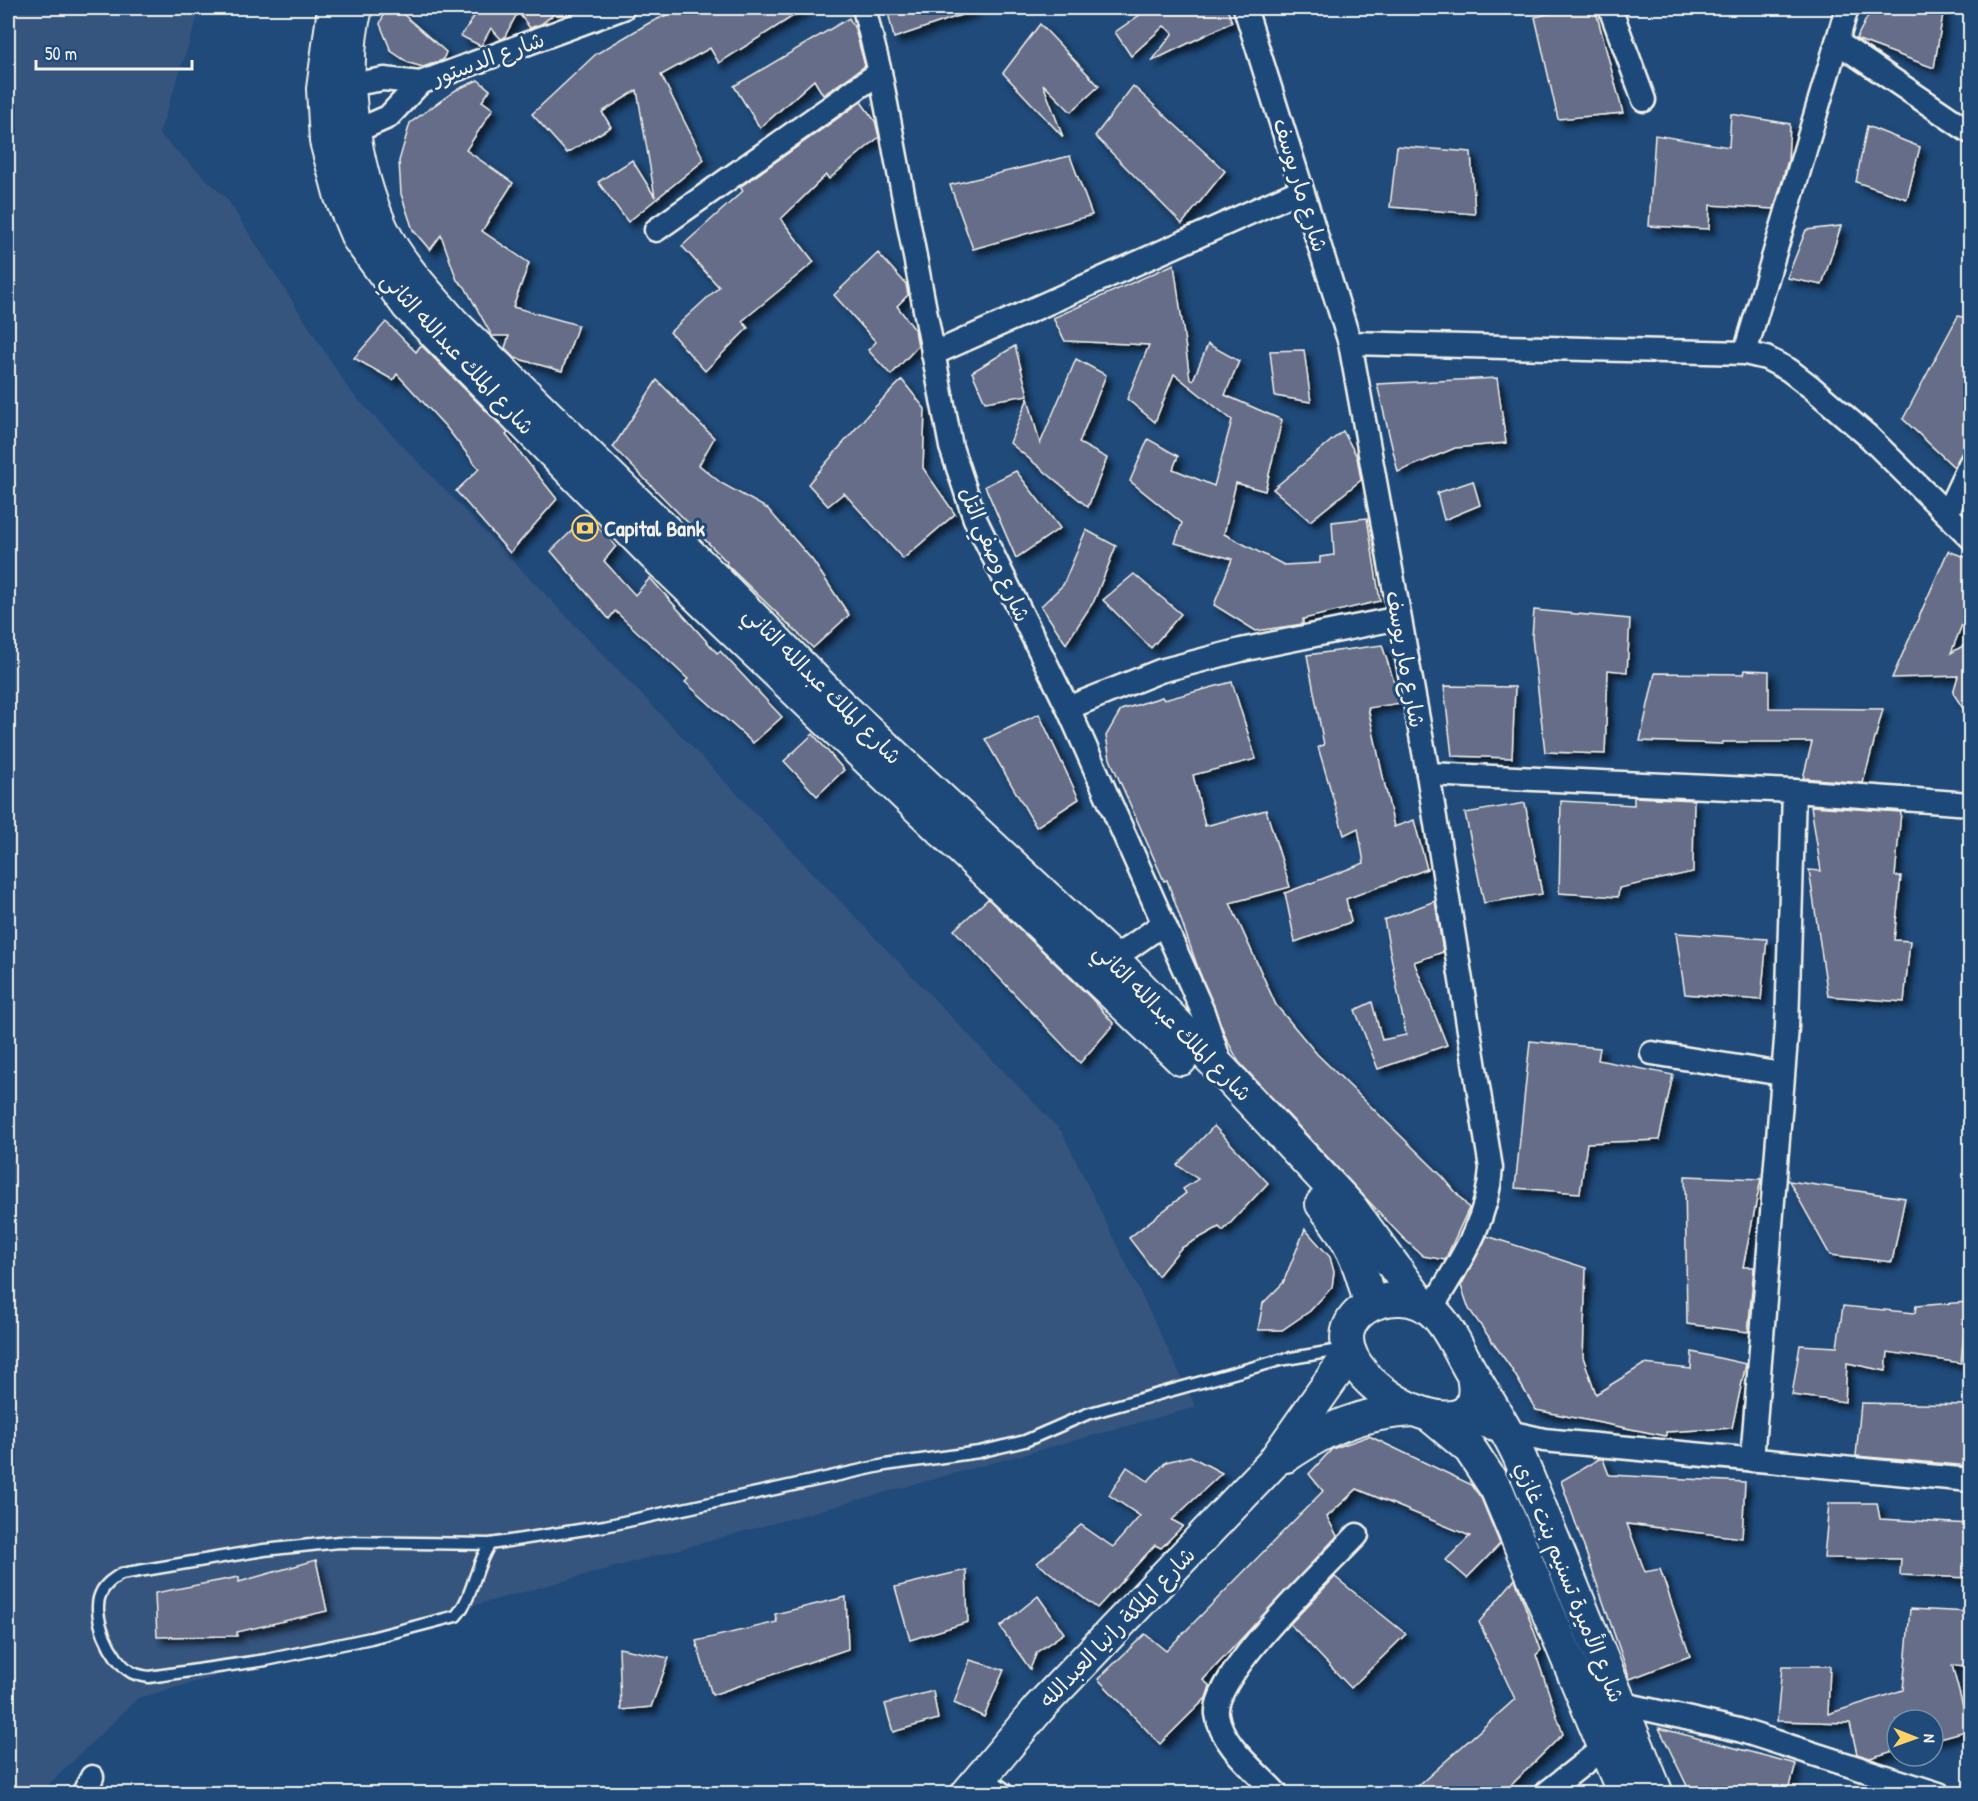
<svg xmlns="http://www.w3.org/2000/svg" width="1978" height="1801" viewBox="0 0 1978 1801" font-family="'Patrick Hand','Playpen Sans Arabic',sans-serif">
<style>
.built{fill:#34547e}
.building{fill:#656d89;stroke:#f4f1e8;stroke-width:1.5;filter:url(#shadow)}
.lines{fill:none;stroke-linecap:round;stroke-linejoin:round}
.lane-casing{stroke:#f4f1e8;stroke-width:15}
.street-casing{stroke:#f4f1e8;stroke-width:27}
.secondary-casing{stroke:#f4f1e8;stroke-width:36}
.lane{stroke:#1f4a7a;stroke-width:10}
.street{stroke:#1f4a7a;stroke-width:22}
.secondary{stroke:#1f4a7a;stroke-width:32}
.labels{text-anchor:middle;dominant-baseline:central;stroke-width:6;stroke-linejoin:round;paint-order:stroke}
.street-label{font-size:22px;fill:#f4f1e8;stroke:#1f4a7a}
.poi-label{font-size:22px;font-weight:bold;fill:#f4f1e8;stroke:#1f4a7a;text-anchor:start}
</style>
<defs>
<filter id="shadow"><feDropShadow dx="5.5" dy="5.5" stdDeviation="3" flood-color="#0009"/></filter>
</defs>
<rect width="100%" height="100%" fill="#1f4a7a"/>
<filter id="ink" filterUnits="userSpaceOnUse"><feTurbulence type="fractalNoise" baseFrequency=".0167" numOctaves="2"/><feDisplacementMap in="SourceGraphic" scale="12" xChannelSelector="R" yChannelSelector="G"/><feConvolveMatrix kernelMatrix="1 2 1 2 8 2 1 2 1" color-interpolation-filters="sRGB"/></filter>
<g filter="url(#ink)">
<polygon class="built" points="8,8 201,8 159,134 227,199 350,391 1062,1132 1196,1407 138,1698 40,1793 8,1794"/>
<g class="building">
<polygon points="386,8 396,8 446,52 443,60 423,67 409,63 391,51 380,24"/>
<polygon points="473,8 562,8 541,24 530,28 518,12 504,38 501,39 491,28 481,46 461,36 477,12"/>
<polygon points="682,8 806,8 719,63 710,48 661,75 704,160 628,222 598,182 632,160 655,197 637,90 602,112 611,127 567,153 532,114 596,54 649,23"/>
<polygon points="887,8 975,8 976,10 894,38"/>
<polygon points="1144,8 1227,8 1232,22 1152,61 1173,33 1164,26 1131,56 1115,32 1147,10"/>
<polygon points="1571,8 1595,8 1623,113 1558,119 1535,17"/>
<polygon points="1872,8 1944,8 1934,68 1856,39"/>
<polygon points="849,18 855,29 865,66 823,95 814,80 760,128 734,86"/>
<polygon points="1040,24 1099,86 1071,112 1043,84 1063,137 1003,73"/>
<polygon points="478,80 490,90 482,101 493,109 466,150 513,183 482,231 529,263 513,307 578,325 562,371 515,358 505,348 509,336 492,336 465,287 457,280 441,235 430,250 413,230 401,194 399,161 410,123 456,90"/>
<polygon points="1133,86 1225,171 1182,224 1095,136"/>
<polygon points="861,102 875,121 879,137 829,179 826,175 781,219 814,262 742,321 748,328 705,371 670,332 719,287 682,246 743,191 740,187"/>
<polygon points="1731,114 1790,124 1788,160 1774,209 1710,205 1709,229 1649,226 1655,135 1729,147"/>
<polygon points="1867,126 1920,147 1907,199 1856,182"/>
<polygon points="1397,146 1471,152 1475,214 1390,207"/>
<polygon points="1070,156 1092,215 973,249 950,185"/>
<polygon points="1841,226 1822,285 1787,278 1806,230"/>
<polygon points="878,253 906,284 908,295 897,306 915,330 918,346 891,375 868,350 876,342 834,295"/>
<polygon points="1174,264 1190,379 1193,380 1208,344 1239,361 1225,395 1282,420 1265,491 1236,483 1224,534 1284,565 1320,563 1320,557 1334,555 1332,522 1367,518 1380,601 1303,619 1303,624 1256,631 1214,605 1232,559 1175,543 1182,523 1130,481 1148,439 1178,456 1173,469 1214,486 1232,420 1174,374 1155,422 1127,399 1149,345 1065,341 1053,318"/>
<polygon points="1958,316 1971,319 1971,435 1954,467 1903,419"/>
<polygon points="386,322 416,352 421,345 508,433 506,435 557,499 510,553 456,491 479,469 446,427 397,374 393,380 354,358"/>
<polygon points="1015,346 1028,395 985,402 972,372"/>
<polygon points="1304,350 1311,402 1275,396 1270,351"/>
<polygon points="1076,359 1106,375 1079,443 1107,458 1088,507 1010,443 1028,398 1040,444"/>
<polygon points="1497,378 1506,443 1455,448 1398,472 1377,384"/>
<polygon points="657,380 714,438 699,465 721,483 768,509 813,561 849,615 813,648 726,564 727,562 613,447"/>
<polygon points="902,380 925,409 923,468 955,514 903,559 844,493 828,506 808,484 870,412"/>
<polygon points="1343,431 1357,457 1361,480 1310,521 1273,489"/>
<polygon points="1016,471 1060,528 1016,558 985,486"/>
<polygon points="1473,481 1480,505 1444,520 1437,493"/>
<polygon points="587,516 616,546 604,561 635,595 650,578 717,653 720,651 782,717 753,743 685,682 688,679 615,611 609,619 551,551"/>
<polygon points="1086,530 1116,546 1094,601 1066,644 1041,606 1063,585"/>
<polygon points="1948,551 1971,559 1971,601 1951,653 1971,641 1971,721 1953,693 1958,676 1892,678"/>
<polygon points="1134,574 1181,614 1151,648 1103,600"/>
<polygon points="1534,610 1630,619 1627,672 1608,670 1605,754 1545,752 1532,637"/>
<polygon points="1382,645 1401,703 1368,708 1394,827 1414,820 1427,869 1346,899 1351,922 1295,942 1285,893 1364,863 1358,828 1344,835 1318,747 1324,745 1307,655"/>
<polygon points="1745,670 1769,671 1769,708 1883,709 1863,783 1803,778 1812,742 1723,742 1722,744 1640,741 1655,673 1744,674"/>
<polygon points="1232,682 1256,759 1193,775 1205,826 1266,810 1290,887 1230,903 1276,1005 1317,1054 1443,1177 1469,1208 1445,1260 1423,1256 1402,1237 1239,1062 1227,1040 1199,971 1167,880 1164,881 1110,759 1106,736 1121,710 1162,697 1164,700"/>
<polygon points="1444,686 1515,687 1512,758 1452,756"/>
<polygon points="1039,714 1079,799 1036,827 985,739"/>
<polygon points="813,734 844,770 817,796 784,761"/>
<polygon points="1634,797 1694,800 1693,872 1619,888 1618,897 1559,893 1561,801 1634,805"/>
<polygon points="1525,803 1542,894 1484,903 1465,813"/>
<polygon points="1811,806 1901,812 1895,876 1901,876 1894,940 1910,941 1904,1002 1828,996 1809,870 1821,871"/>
<polygon points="988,899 1091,998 1114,1024 1080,1063 954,930"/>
<polygon points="1435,901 1443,952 1414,962 1447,1045 1378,1069 1355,1010 1372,1002 1382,1040 1406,1035 1384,920"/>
<polygon points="1676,933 1767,939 1761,1000 1685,994"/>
<polygon points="1530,1041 1600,1048 1598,1060 1673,1075 1659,1140 1587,1143 1580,1193 1515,1188"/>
<polygon points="1214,1126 1268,1183 1223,1231 1219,1227 1181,1248 1158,1276 1129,1238 1186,1193 1183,1189 1198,1179 1177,1165"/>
<polygon points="1685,1176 1761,1179 1743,1267 1754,1267 1748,1332 1687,1324"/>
<polygon points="1789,1181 1905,1198 1892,1262 1830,1255"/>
<polygon points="1305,1229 1330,1257 1334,1272 1332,1287 1310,1311 1282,1330 1258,1330 1263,1303 1283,1283"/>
<polygon points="1487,1236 1586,1268 1583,1357 1596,1394 1644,1364 1691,1369 1692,1352 1746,1364 1732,1428 1666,1432 1666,1436 1536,1410 1511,1368 1469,1309 1461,1286"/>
<polygon points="1967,1302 1961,1363 1888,1352 1886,1371 1847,1363 1845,1402 1792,1395 1800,1345 1837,1347 1843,1306 1915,1313 1916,1306"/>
<polygon points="1861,1403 1971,1405 1971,1466 1856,1456"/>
<polygon points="1369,1436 1472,1485 1481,1498 1500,1544 1467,1578 1446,1560 1470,1536 1357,1489 1327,1517 1337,1536 1203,1680 1210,1686 1206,1698 1160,1744 1098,1679 1145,1634 1166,1651 1323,1491 1309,1474 1332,1449"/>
<polygon points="1190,1456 1222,1473 1172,1520 1183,1526 1161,1548 1155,1545 1097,1608 1037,1563 1081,1525 1113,1547 1140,1516 1109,1495 1127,1467 1148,1481 1166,1462"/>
<polygon points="1599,1459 1603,1459 1609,1475 1745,1482 1742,1538 1627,1524 1645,1572 1660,1569 1690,1656 1630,1679 1561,1481"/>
<polygon points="1829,1503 1877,1503 1880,1519 1971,1524 1971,1578 1900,1575 1901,1559 1824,1558"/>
<polygon points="316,1560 327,1611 237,1632 237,1636 157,1637 155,1593 239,1577 239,1582"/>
<polygon points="966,1570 968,1622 910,1640 895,1587"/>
<polygon points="1335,1577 1406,1634 1351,1688 1290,1624"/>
<polygon points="1515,1579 1541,1650 1536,1655 1563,1734 1502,1794 1409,1794 1515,1699 1479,1622"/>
<polygon points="1038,1596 1064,1633 1037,1652 1030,1669 1000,1627"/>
<polygon points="846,1597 848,1649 712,1695 696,1641 777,1622 775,1614"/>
<polygon points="1910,1609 1971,1612 1971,1666 1952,1665 1969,1730 1933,1740 1933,1720 1897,1720 1897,1750 1870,1758 1857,1754 1850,1723 1777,1721 1782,1666 1830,1666 1828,1714 1903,1690"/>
<polygon points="619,1648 669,1658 651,1707 621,1710"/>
<polygon points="970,1660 1004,1670 984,1717 954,1703"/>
<polygon points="933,1691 938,1719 893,1732 885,1704"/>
<polygon points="1659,1728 1796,1764 1788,1794 1691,1794"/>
</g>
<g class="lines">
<g class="lane-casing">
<path id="lane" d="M490,1544C474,1567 474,1596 456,1616L371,1638L266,1660L149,1677C143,1676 136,1675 131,1672C111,1660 90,1614 101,1593C105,1584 113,1579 121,1574L264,1550L339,1542L490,1544L605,1526L885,1465L979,1452L1025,1441L1087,1414L1280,1360L1345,1349"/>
</g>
<g class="street-casing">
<g id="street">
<polyline points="864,8 880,72 951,447 975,519 1068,708 1203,1012 1221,1065"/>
<path d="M1245,8L1350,343L1428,774L1491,1168C1488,1222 1458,1264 1431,1309"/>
<polyline points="1610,8 1644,100"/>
<polyline points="1837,42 1970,132"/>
<polyline points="336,87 384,79 420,83 623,8"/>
<polyline points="342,137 388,117 420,83"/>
<polyline points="656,230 880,72"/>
<polyline points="1350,343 1745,353 1766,358 1789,370 1811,387 1868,436 1970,537"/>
<polyline points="1745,353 1847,8"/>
<polyline points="933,354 1301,190"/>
<polyline points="1947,513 1970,464"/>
<polyline points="1068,708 1160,671 1241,650 1399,618"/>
<polyline points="1428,774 1794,791 1970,804"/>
<polyline points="1113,959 1163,924"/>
<polyline points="1652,1053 1782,1074"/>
<polyline points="1448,1418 1544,1440 1970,1480"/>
<polyline points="1752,1460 1787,1027 1794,791"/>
<polyline points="1619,1703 1739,1730 1939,1794"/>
<polyline points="980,1779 1002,1794"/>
<polyline points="83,1794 92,1777"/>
<path d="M1277,1794C1256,1771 1221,1745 1217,1714C1212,1675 1328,1566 1357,1535"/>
<polyline points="1545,1794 1603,1748"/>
</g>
</g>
<g class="secondary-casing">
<g id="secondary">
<polyline points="334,8 323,89 326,141 341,197 358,238 408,306 654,555 1181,1059"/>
<path d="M356,8C339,71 354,169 382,229C399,264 429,295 454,324L709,573L839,704L1113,959L1222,1070L1351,1208L1421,1303"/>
<path d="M1322,1204C1349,1237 1361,1263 1370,1305"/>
<path d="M1473,1376C1494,1479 1288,1364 1364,1309C1374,1302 1385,1299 1398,1299C1441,1297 1454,1345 1473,1375C1489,1403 1507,1429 1520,1458L1657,1794"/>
<polyline points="1433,1418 1470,1449 1497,1490 1624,1794"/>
<path d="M1286,1456C1329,1427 1361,1413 1413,1410"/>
<polyline points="967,1794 1039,1708 1272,1464 1350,1353"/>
</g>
</g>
<use href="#lane" class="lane"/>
<use href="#street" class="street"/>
<use href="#secondary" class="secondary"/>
</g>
</g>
<defs>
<g id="bank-ring" transform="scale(1.35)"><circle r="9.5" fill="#1f4a7a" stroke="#ffd166" stroke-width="1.5"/><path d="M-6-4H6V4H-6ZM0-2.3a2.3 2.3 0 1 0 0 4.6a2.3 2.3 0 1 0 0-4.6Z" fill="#ffd166"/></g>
</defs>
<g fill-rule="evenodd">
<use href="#bank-ring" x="585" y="528"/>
</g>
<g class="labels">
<g class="street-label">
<text transform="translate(488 58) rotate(-20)">شارع الدستور</text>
<text transform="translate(1301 185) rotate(73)">شارع مار يوسف</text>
<text transform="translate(458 353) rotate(47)">شارع الملك عبدالله الثاني</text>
<text transform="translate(995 554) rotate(66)">شارع وصفي التل</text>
<text transform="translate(1406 659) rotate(80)">شارع مار يوسف</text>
<text transform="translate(823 685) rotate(45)">شارع الملك عبدالله الثاني</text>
<text transform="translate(1173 1022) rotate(45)">شارع الملك عبدالله الثاني</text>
<text transform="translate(1570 1582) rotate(68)">شارع الأميرة تسنيم بنت غازي</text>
<text transform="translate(1117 1627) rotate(-46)">شارع الملكة رانيا العبدالله</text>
</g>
<g class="poi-label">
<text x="604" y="528">Capital Bank</text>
</g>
</g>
<rect width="1978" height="1801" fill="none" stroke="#1f4a7a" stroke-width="30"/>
<rect x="15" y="15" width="1948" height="1771" fill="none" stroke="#f4f1e8" stroke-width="2" filter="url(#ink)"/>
<g transform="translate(1915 1738) rotate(91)"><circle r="28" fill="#1f4a7a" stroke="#748da6" stroke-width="1.5"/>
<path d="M0-4.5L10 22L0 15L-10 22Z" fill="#ffd166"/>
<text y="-9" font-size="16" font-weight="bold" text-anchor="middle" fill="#f4f1e8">N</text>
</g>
<path d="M36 60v9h156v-9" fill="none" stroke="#f4f1e8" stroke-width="3"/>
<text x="45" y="60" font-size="18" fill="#f4f1e8" stroke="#1f4a7a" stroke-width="4.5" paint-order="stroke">50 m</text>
</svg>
